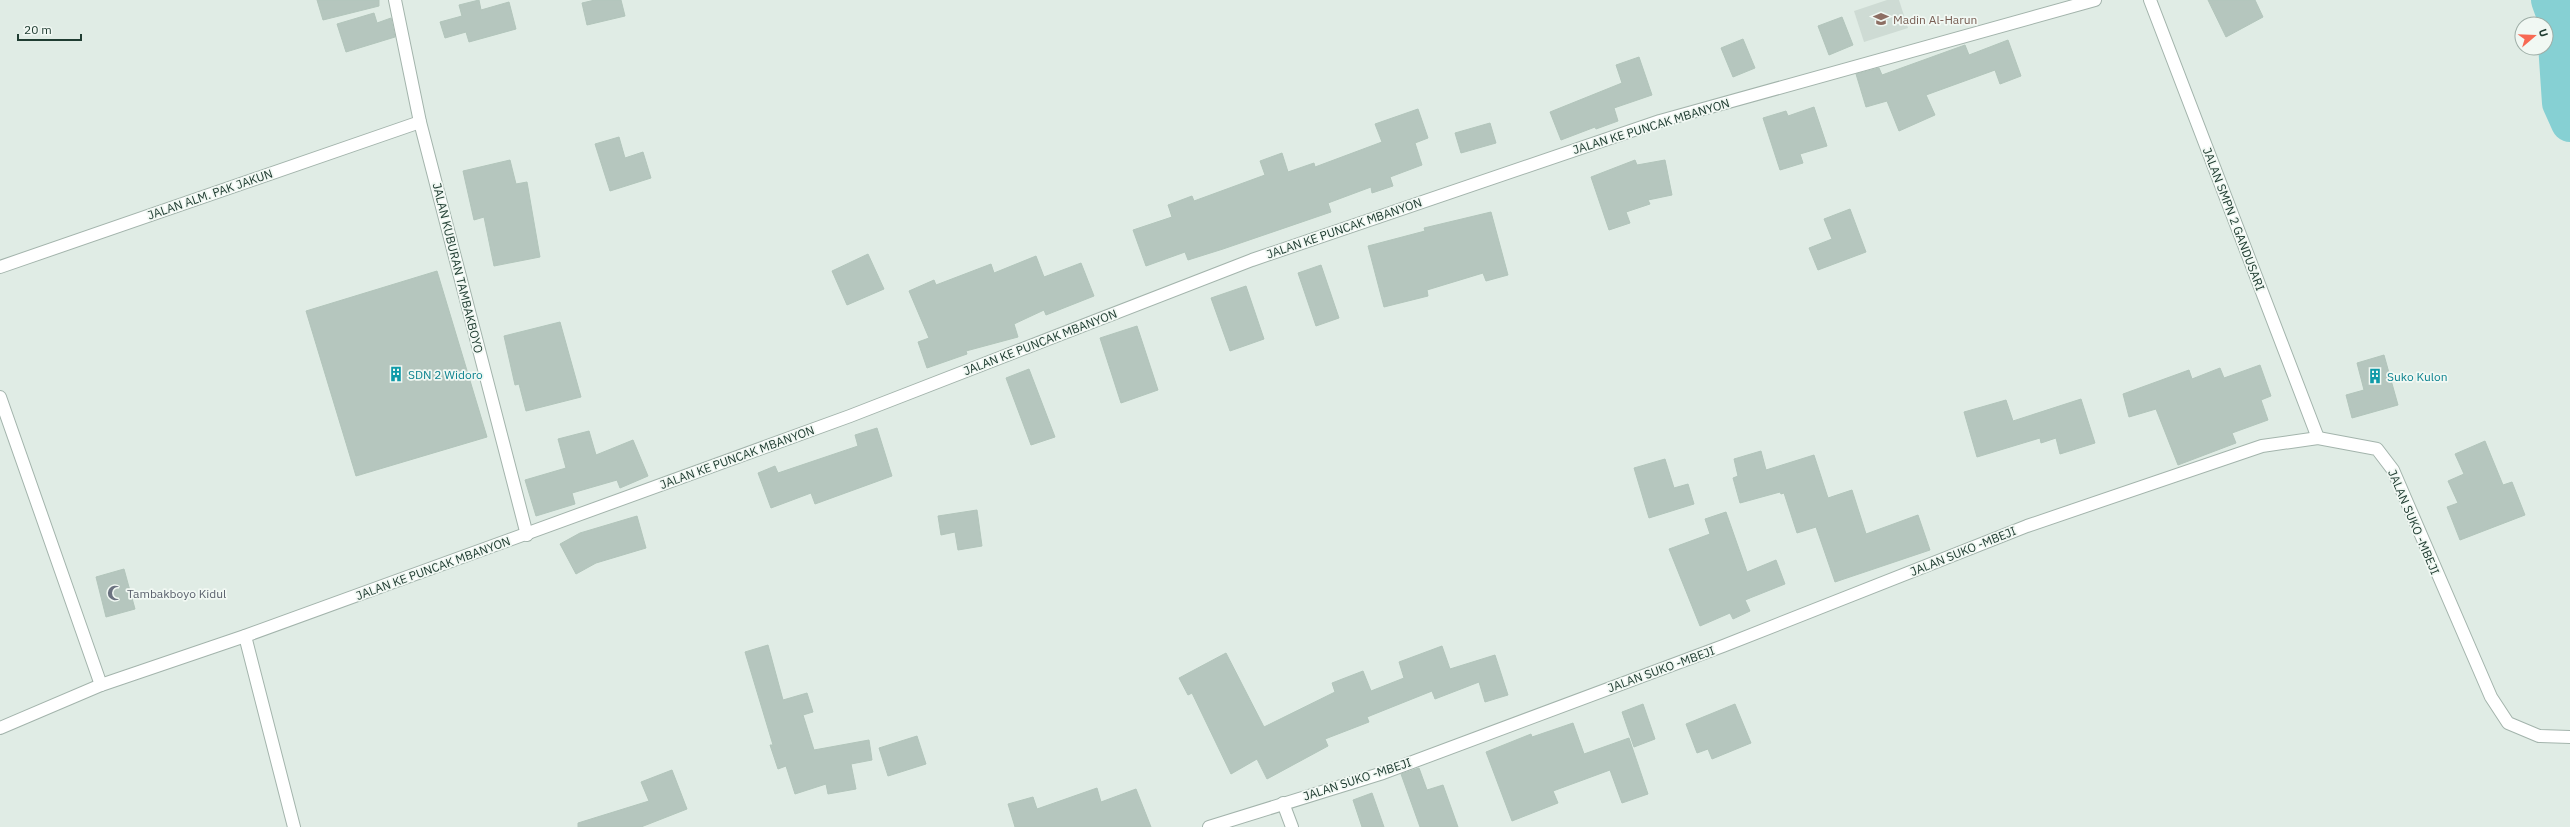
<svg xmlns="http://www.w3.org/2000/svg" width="2570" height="827" viewBox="0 0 2570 827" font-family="'IBM Plex Sans',sans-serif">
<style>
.built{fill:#cedbd4}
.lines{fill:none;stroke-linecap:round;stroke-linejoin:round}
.river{stroke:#86d0d3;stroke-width:38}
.building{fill:#b5c6be;stroke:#b2c5bb}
.minor-casing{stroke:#a3b4ac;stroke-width:14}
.minor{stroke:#fff;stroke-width:12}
.labels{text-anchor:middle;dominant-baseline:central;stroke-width:3.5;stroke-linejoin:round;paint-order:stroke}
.education-label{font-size:12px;fill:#785e54;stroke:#f1f8f3;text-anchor:start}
.street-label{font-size:12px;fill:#203d32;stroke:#f1f8f3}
.culture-label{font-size:12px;fill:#0d838f;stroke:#f1f8f3;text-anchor:start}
.worship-label{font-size:12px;fill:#5b616d;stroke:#f1f8f3;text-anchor:start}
</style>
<rect width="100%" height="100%" fill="#e0ece5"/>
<polygon class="built" points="1887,0 1899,0 1908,28 1864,42 1854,11"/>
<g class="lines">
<polyline class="river" points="2550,0 2555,14 2561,103 2570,123"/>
</g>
<g class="building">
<polygon points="317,0 379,0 379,6 323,20"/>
<polygon points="479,0 481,10 509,2 516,29 469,42 466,32 445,38 440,22 462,16 459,5"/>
<polygon points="595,0 621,0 625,16 587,25 582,3"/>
<polygon points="2208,0 2255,0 2263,17 2226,37"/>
<polygon points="374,13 377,23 391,18 395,37 346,52 337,24"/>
<polygon points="1842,17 1853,45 1829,55 1818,26"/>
<polygon points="1743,39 1755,68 1733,77 1721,48"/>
<polygon points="2008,40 2021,76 2000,84 1995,70 1926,95 1935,115 1899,131 1887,101 1866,107 1856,74 1879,68 1882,75 1965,45 1969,55"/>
<polygon points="1639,57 1652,95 1614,108 1618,121 1596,129 1595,127 1561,140 1550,112 1622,83 1616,65"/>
<polygon points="1814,107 1827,146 1800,154 1803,163 1780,170 1763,118 1786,111 1788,116"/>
<polygon points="1418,109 1428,138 1415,143 1422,165 1390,177 1393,186 1372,193 1371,187 1328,203 1331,212 1223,249 1188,260 1185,252 1146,266 1133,230 1172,217 1168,205 1192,196 1194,201 1265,175 1260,161 1282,153 1288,172 1314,163 1315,167 1382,142 1375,124"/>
<polygon points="1490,123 1496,143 1461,153 1455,133"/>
<polygon points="619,137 625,158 643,152 651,178 610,191 595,144"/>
<polygon points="510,160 516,184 527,182 540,257 494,266 484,217 474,220 463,171"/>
<polygon points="1635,160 1637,165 1665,160 1672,195 1648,200 1650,204 1626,212 1630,223 1609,230 1591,177"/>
<polygon points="1850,209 1866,252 1818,270 1809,248 1832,239 1824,219"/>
<polygon points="1491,212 1508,275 1486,281 1483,273 1427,290 1428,296 1384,307 1368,246 1425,231 1424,228"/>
<polygon points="868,254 884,289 847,305 832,271"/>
<polygon points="1036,256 1044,277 1081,263 1094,296 1046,315 1044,310 1014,324 1018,337 966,351 967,354 927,368 918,342 929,338 909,291 934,280 936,285 991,264 994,273"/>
<polygon points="1321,265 1339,318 1316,326 1298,273"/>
<polygon points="437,271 487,437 356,476 306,311"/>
<polygon points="1246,286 1264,339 1230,351 1211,298"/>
<polygon points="560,322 581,397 526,411 519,384 515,385 504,336"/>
<polygon points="1137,326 1158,390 1121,403 1100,338"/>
<polygon points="2384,355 2398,405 2352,418 2346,395 2364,390 2357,363"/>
<polygon points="2260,365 2271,396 2261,400 2268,420 2232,433 2236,443 2178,465 2156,409 2129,417 2123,394 2189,370 2192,379 2220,368 2224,378"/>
<polygon points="1029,369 1055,437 1031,445 1006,378"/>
<polygon points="2081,399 2095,443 2060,454 2056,438 2041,443 2040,438 1977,457 1964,412 2006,400 2013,421"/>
<polygon points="877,428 892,476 815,504 811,493 771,508 758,473 775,466 778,473 858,446 855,435"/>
<polygon points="589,431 596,455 633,440 648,476 620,488 617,480 572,493 575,504 536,516 525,480 566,468 558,439"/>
<polygon points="2485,441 2503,485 2512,482 2525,515 2460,540 2447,507 2458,503 2448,481 2464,474 2455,454"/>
<polygon points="1761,451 1766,470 1814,455 1828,498 1852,490 1866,534 1918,515 1930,550 1835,582 1816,527 1797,533 1784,493 1781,494 1780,492 1740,503 1733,478 1738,476 1734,459"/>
<polygon points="1665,459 1674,488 1688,484 1694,504 1649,518 1634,468"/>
<polygon points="977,510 982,546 958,550 955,532 941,535 938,516"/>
<polygon points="1726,512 1747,572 1776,560 1785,584 1745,600 1750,611 1733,619 1730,613 1700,626 1669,549 1710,534 1705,519"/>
<polygon points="637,516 646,548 596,563 576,574 560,544 580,533"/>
<polygon points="124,569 135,609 106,617 96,577"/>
<polygon points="768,645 783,700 807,693 813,712 803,715 814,750 869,740 872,760 851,764 856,789 828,794 826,784 795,794 786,766 778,769 770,745 773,745 745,652"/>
<polygon points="1442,646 1450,669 1495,655 1508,695 1485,702 1479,682 1435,699 1432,691 1367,717 1369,722 1325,739 1328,746 1267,779 1257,759 1231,774 1192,693 1188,695 1179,678 1226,653 1264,727 1335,692 1332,683 1363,671 1371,691 1404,678 1399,662"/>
<polygon points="1643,704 1655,739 1634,747 1622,712"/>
<polygon points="1735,704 1751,743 1712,759 1708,749 1697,753 1686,724"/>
<polygon points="1573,723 1584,754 1629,738 1648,794 1622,803 1610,770 1553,791 1558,803 1512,821 1486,752 1531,734 1532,737"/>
<polygon points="917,736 926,764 888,776 879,748"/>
<polygon points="1419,768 1427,790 1443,785 1458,827 1420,827 1401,774"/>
<polygon points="672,770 687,809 641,827 578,827 578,823 649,801 641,782"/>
<polygon points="1097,788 1101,802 1136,789 1151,827 1015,827 1008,804 1033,797 1037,809"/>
<polygon points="1372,793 1384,827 1362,827 1353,800"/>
</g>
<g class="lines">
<g class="minor-casing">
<g id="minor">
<polyline points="395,0 420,122 527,535"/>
<polyline points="2150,0 2318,438"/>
<polyline points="0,267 420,122"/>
<polyline points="0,397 101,685"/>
<polyline points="245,636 294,827"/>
<polyline points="0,728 101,685 245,636 850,416 1252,260 1660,121 2095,0"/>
<polyline points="1283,803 1292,827"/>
<polyline points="1209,827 1383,773 1723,646 2027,526 2262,446 2318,438 2377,449 2393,470 2491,697 2508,723 2539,736 2570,737"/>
</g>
</g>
<use href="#minor" class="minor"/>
</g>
<defs>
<g id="school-bare" transform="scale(1.2)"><path d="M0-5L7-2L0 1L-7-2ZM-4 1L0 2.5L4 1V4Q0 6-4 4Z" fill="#8d6e63" stroke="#f1f8f3" stroke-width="2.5" paint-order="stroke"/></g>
<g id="building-bare" transform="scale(1.2)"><path d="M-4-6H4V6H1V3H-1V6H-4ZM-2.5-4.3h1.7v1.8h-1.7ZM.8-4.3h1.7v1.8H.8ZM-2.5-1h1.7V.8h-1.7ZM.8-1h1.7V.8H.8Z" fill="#0f9aa8" stroke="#f1f8f3" stroke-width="2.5" paint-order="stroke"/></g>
<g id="mosque-bare" transform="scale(1.2)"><path d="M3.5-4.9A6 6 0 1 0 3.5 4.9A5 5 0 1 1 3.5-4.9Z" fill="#6b7280" stroke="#f1f8f3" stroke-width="2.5" paint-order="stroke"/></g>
</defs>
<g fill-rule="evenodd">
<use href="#school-bare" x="1881" y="19"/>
<use href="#building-bare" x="396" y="374"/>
<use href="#building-bare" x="2375" y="376"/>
<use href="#mosque-bare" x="115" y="593"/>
</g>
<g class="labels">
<g class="education-label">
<text x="1893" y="19">Madin Al-Harun</text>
</g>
<g class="street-label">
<text transform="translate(1651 126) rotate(-17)">JALAN KE PUNCAK MBANYON</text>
<text transform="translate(210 194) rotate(-19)">JALAN ALM. PAK JAKUN</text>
<text transform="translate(2234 219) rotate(69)">JALAN SMPN 2 GANDUSARI</text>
<text transform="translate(1344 228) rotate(-19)">JALAN KE PUNCAK MBANYON</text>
<text transform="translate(458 268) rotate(76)">JALAN KUBURAN TAMBAKBOYO</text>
<text transform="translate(1040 342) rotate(-21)">JALAN KE PUNCAK MBANYON</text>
<text transform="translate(737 457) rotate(-20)">JALAN KE PUNCAK MBANYON</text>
<text transform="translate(2414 522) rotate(67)">JALAN SUKO -MBEJI</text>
<text transform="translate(1963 551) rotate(-22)">JALAN SUKO -MBEJI</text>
<text transform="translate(433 568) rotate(-20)">JALAN KE PUNCAK MBANYON</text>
<text transform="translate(1661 669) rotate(-20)">JALAN SUKO -MBEJI</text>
<text transform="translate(1357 779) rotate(-18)">JALAN SUKO -MBEJI</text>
</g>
<g class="culture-label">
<text x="408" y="374">SDN 2 Widoro</text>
<text x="2387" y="376">Suko Kulon</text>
</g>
<g class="worship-label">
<text x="127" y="593">Tambakboyo Kidul</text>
</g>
</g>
<g transform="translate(2534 36) rotate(71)"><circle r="19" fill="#f1f8f3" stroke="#9dada6"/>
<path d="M0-3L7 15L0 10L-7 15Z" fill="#f76953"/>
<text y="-6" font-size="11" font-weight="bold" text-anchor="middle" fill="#203d32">U</text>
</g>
<path d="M18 34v6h63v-6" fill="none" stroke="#203d32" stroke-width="2"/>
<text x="24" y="34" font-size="12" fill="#203d32" stroke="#f1f8f3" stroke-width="3" paint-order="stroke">20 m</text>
</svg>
